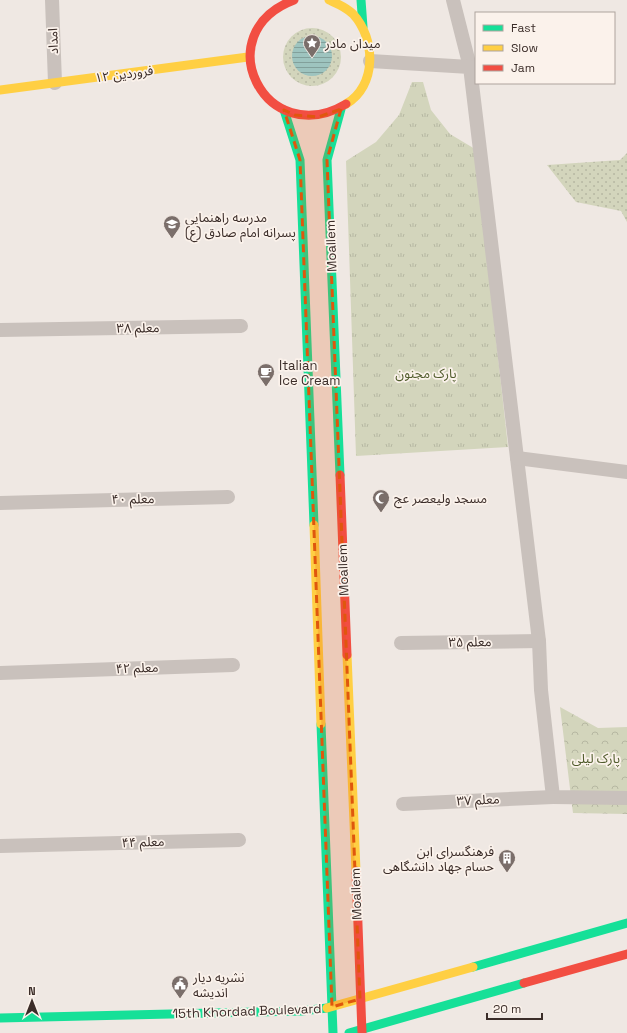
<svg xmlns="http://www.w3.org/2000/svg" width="627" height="1033" viewBox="0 0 627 1033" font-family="'Space Grotesk','Noto Sans Arabic',sans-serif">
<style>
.grass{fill:url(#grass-dots)}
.forest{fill:url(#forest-crowns)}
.park{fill:url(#park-tufts)}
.water{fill:url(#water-rules)}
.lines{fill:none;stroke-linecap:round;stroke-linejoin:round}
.street{stroke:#c9c1bc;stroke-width:14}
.fast{stroke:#16e098;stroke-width:9}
.slow{stroke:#ffcf43;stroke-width:9}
.jam{stroke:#f24e42;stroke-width:9}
.marked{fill:#df570d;fill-opacity:0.2;stroke:#df570d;stroke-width:3;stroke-dasharray:8 5;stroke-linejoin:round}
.labels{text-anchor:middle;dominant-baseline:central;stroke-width:3.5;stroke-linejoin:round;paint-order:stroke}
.street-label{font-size:13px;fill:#3b2d29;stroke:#fbf2eb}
.poi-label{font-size:13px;fill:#3b2d29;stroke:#fbf2eb;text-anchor:start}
.park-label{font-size:13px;fill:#4f5b2b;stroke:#fbf2eb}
</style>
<defs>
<pattern id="grass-dots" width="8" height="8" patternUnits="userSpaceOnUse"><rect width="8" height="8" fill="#d3d5bc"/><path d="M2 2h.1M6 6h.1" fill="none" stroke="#b6b7a2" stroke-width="1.8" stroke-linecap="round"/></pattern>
<pattern id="forest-crowns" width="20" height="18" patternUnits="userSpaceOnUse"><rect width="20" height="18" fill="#d3d5bc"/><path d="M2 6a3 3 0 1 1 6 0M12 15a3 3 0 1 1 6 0" fill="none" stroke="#b6b7a2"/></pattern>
<pattern id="park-tufts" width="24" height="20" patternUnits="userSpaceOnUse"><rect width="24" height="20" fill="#d3d5bc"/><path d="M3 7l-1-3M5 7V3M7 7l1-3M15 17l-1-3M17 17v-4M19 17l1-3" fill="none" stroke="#b6b7a2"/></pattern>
<pattern id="water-rules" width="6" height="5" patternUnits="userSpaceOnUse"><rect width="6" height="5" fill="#9ec4bf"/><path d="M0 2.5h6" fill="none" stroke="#82a09b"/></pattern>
</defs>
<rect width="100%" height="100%" fill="#efe8e3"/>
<g class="grass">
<circle cx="312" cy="57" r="29"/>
<polygon points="627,153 627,222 621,211 576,202 547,165 620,160"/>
</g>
<polygon class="forest" points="560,707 598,728 627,727 627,814 573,813"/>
<polygon class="park" points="412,82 423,82 431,110 450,134 475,149 508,447 356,456 346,161 376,142 399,115"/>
<circle class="water" cx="312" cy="56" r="20"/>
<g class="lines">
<g class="street">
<polyline points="52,0 55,83"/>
<polyline points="453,0 470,67"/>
<polyline points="370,61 470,67 539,641 541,690 553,797 627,798"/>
<polyline points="0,330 241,326"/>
<polyline points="517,458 627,472"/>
<polyline points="0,503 228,497"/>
<polyline points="401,643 539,641"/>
<polyline points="0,673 233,665"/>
<polyline points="403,804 553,797"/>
<polyline points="0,846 239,840"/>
</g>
<g class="fast">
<polyline points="361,0 363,27"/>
<polyline points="284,110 300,160 314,525"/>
<polyline points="340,475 327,160 341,109"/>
<polyline points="321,724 333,1033"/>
<polyline points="473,967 627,923"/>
<polyline points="0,1018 302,1011 327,1008"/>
<polyline points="349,1033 524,983"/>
</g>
<g class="slow">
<path d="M329,0C338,4 346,7 353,14C376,39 377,86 346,104"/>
<polyline points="0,90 248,57"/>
<polyline points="314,525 321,724"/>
<polyline points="347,655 356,871"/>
<polyline points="327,1008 473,967"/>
</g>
<g class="jam">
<path d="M294,0C206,33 265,152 346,104"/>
<polyline points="340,475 347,655"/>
<polyline points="356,871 362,1033"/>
<polyline points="524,983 627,954"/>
</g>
</g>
<path class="marked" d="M341,109L327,160L360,999L332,1007L300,160L284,110L295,115L318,117Z"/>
<defs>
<g id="sight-pin" transform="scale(0.9)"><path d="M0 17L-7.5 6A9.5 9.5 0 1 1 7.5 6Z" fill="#7a6e6a" stroke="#fbf2eb"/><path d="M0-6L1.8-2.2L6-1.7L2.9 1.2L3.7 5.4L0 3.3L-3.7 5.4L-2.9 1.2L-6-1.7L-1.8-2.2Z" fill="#fff"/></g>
<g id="school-pin" transform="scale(0.9)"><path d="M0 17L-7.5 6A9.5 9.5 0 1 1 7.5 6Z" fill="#7a6e6a" stroke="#fbf2eb"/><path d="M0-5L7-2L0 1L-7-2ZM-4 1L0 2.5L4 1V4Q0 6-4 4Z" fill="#fff"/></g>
<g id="cafe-pin" transform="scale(0.9)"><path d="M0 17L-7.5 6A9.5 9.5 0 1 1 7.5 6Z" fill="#7a6e6a" stroke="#fbf2eb"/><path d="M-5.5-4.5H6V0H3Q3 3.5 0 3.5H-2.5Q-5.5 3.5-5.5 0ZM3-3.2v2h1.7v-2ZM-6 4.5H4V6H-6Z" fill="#fff"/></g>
<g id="mosque-pin" transform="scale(0.9)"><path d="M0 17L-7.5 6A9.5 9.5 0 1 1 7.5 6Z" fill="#7a6e6a" stroke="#fbf2eb"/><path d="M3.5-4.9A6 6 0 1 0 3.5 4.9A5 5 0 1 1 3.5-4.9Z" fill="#fff"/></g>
<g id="building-pin" transform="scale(0.9)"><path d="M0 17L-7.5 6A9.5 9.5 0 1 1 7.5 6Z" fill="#7a6e6a" stroke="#fbf2eb"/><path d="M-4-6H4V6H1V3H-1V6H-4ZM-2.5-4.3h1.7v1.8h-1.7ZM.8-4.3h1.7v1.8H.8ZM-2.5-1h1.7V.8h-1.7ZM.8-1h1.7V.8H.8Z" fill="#fff"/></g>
<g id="civic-pin" transform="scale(0.9)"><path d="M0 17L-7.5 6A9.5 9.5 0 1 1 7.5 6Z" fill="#7a6e6a" stroke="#fbf2eb"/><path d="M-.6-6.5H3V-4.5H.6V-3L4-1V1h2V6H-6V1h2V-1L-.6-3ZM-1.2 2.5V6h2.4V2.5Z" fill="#fff"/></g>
</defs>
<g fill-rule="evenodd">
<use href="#sight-pin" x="312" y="43"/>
<use href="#school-pin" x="172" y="224"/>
<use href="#cafe-pin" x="266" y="372"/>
<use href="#mosque-pin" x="381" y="498"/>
<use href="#building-pin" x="507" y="858"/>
<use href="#civic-pin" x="180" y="984"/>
</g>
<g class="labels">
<g class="street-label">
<text transform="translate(53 41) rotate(-92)">امداد</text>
<text transform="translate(124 74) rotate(-8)">۱۲ فروردین</text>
<text transform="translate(331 246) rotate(-92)">Moallem</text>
<text transform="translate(138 328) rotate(-1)">معلم ۳۸</text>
<text transform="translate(133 499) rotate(-1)">معلم ۴۰</text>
<text transform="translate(343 570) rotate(-92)">Moallem</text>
<text transform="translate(470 642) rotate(-1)">معلم ۳۵</text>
<text transform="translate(137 668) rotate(-2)">معلم ۴۲</text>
<text transform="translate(478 800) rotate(-3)">معلم ۳۷</text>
<text transform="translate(143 842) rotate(-2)">معلم ۴۴</text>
<text transform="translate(356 894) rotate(-92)">Moallem</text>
<text transform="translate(247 1011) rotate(-2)">15th Khordad Boulevard</text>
</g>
<g class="poi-label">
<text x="325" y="43">میدان مادر</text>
<text x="185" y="217">مدرسه راهنمایی<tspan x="185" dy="15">پسرانه امام صادق (ع)</tspan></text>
<text x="279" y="365">Italian<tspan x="279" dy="15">Ice Cream</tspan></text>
<text x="394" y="498">مسجد ولیعصر عج</text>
<text x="494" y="851" text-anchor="end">فرهنگسرای ابن<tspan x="494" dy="15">حسام جهاد دانشگاهی</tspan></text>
<text x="193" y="977">نشریه دیار<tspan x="193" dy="15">اندیشه</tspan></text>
</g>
<g class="park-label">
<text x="426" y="373">پارک مجنون</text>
<text x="596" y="758">پارک لیلی</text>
</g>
</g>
<rect x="475" y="12" width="140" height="72" fill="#fbf2eb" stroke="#aea39d"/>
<rect x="483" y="25" width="20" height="6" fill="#16e098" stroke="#aea39d"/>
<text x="511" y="32" font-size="12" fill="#3b2d29">Fast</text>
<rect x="483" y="45" width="20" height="6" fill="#ffcf43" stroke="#aea39d"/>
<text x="511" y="52" font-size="12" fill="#3b2d29">Slow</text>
<rect x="483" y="65" width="20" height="6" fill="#f24e42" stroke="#aea39d"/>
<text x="511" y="72" font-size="12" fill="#3b2d29">Jam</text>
<g transform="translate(32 1001)" stroke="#fbf2eb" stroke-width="3" paint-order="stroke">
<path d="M0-3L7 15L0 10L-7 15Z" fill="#3b2d29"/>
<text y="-6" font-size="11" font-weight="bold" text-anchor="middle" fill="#3b2d29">N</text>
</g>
<path d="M487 1013v6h55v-6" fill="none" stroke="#3b2d29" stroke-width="2"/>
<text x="493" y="1013" font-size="12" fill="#3b2d29" stroke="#fbf2eb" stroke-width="3" paint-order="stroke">20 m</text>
</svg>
